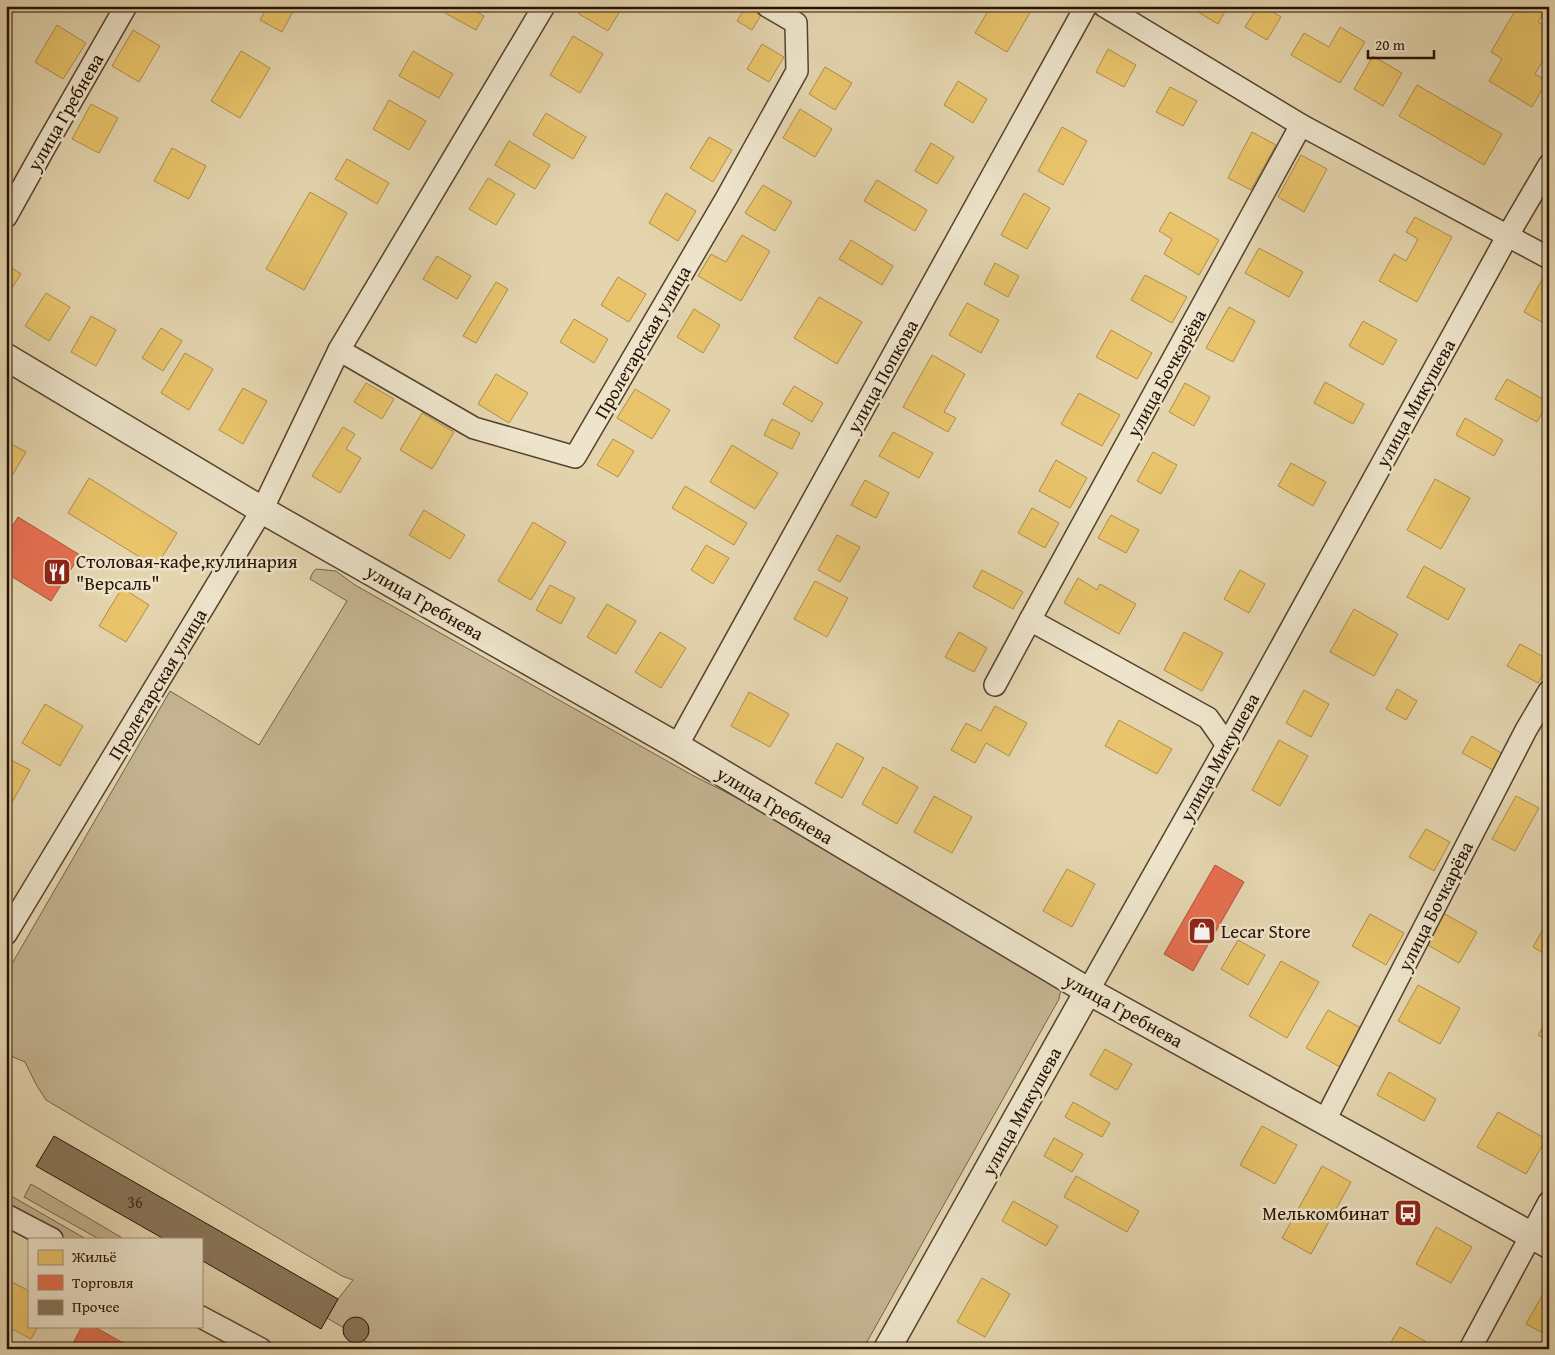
<svg xmlns="http://www.w3.org/2000/svg" width="1555" height="1355" viewBox="0 0 1555 1355" font-family="'Gentium Book Plus',serif">
<style>
.green{fill:#c4b491;stroke:#766248}
.homes{fill:#e9c46a;stroke:#af8e4a}
.shops{fill:#e76f51;stroke:#ad5339}
.building{fill:#89775b;stroke:#271100}
.lines{fill:none;stroke-linecap:round;stroke-linejoin:round}
.minor-casing{stroke:#56422c;stroke-width:24}
.tertiary-casing{stroke:#56422c;stroke-width:29}
.minor{stroke:#ede4cb;stroke-width:21}
.tertiary{stroke:#ede4cb;stroke-width:26}
.labels{text-anchor:middle;dominant-baseline:central;stroke-width:5;stroke-linejoin:round;paint-order:stroke}
.number-label{font-size:16px;fill:#402a17}
.street-label{font-size:19px;fill:#271100;stroke:#ede4cb}
.poi-label{font-size:19px;fill:#271100;stroke:#ede4cb;text-anchor:start}
</style>
<rect width="100%" height="100%" fill="#e4d5af"/>
<filter id="stains"><feTurbulence type="fractalNoise" baseFrequency=".004" numOctaves="4"/><feColorMatrix values="0 0 0 0 .2 0 0 0 0 .09 0 0 0 0 .02 0 0 0 .5 -.17"/></filter>
<radialGradient id="worn" r=".72"><stop offset=".6" stop-color="#630" stop-opacity="0"/><stop offset="1" stop-color="#630" stop-opacity=".3"/></radialGradient>
<g class="green">
<path d="M316,569L336,571L355,585L692,775L788,824L1061,989L1059,999L863,1349H380L371,1343L364,1341C379,1321 350,1307 344,1328L327,1318L338,1299L353,1280L342,1276L46,1100L37,1086L25,1062L6,1054V974L170,691L259,745L347,601L310,579L313,572Z"/>
<polygon points="31,1184 124,1239 99,1239 24,1197"/>
<polygon points="6,1193 86,1239 59,1239 6,1210"/>
</g>
<g class="homes">
<polygon points="268,6 296,6 282,32 260,20"/>
<polygon points="448,6 467,6 484,16 476,30 445,13"/>
<polygon points="584,6 623,6 608,31 579,14"/>
<polygon points="746,6 761,15 752,30 737,21"/>
<polygon points="991,6 1023,6 1031,11 1007,52 975,33"/>
<polygon points="1188,6 1228,6 1218,24"/>
<polygon points="1258,6 1264,6 1281,17 1267,40 1245,27"/>
<polygon points="1526,6 1547,7 1538,22 1549,28 1549,50 1535,74 1547,81 1532,107 1489,81 1502,59 1491,52 1516,9 1523,13"/>
<polygon points="57,25 86,43 63,79 35,62"/>
<polygon points="1340,27 1365,42 1340,83 1291,55 1304,33 1329,47"/>
<polygon points="133,30 160,46 139,82 112,66"/>
<polygon points="573,36 603,54 580,93 550,75"/>
<polygon points="762,44 784,57 769,82 747,69"/>
<polygon points="1108,49 1136,65 1124,87 1096,72"/>
<polygon points="241,51 270,68 240,118 211,101"/>
<polygon points="413,51 453,74 439,98 399,76"/>
<polygon points="1373,56 1402,73 1383,106 1354,89"/>
<polygon points="825,67 852,83 835,110 809,94"/>
<polygon points="958,81 987,99 973,123 944,105"/>
<polygon points="1417,85 1502,134 1484,165 1399,116"/>
<polygon points="1170,87 1197,101 1183,126 1156,112"/>
<polygon points="389,100 426,121 409,150 373,129"/>
<polygon points="91,104 118,118 99,153 72,139"/>
<polygon points="800,109 832,129 815,157 783,138"/>
<polygon points="546,113 586,137 573,159 533,135"/>
<polygon points="1062,127 1087,141 1063,185 1038,171"/>
<polygon points="1252,132 1276,145 1251,190 1228,178"/>
<polygon points="709,137 732,150 713,182 690,168"/>
<polygon points="509,141 550,165 535,189 495,165"/>
<polygon points="931,143 954,157 937,184 915,171"/>
<polygon points="172,148 206,166 189,199 154,181"/>
<polygon points="6,152 12,154 6,166"/>
<polygon points="1301,155 1327,169 1304,212 1278,197"/>
<polygon points="347,159 389,183 377,204 335,179"/>
<polygon points="488,178 515,194 496,225 469,209"/>
<polygon points="877,180 927,210 915,231 864,201"/>
<polygon points="763,185 792,202 775,231 745,213"/>
<polygon points="310,192 347,213 304,290 266,269"/>
<polygon points="666,193 696,211 678,241 649,223"/>
<polygon points="1024,193 1050,208 1027,249 1001,235"/>
<polygon points="1170,212 1219,240 1199,275 1164,254 1172,239 1159,231"/>
<polygon points="1415,217 1452,237 1417,302 1379,281 1394,254 1406,261 1418,239 1406,232"/>
<polygon points="742,235 770,251 741,301 698,276 711,254 726,262"/>
<polygon points="851,240 893,266 882,285 839,259"/>
<polygon points="1259,248 1303,272 1289,297 1245,273"/>
<polygon points="437,256 471,276 457,299 423,279"/>
<polygon points="995,263 1019,276 1008,297 984,284"/>
<polygon points="6,264 21,274 6,297"/>
<polygon points="1145,275 1187,297 1172,323 1131,300"/>
<polygon points="1544,276 1549,279 1549,326 1524,312"/>
<polygon points="618,277 646,294 629,322 601,305"/>
<polygon points="496,282 508,289 476,343 463,336"/>
<polygon points="46,293 70,307 49,341 25,326"/>
<polygon points="819,297 862,322 837,364 794,338"/>
<polygon points="967,303 999,320 981,353 949,335"/>
<polygon points="1229,307 1255,321 1233,362 1206,348"/>
<polygon points="694,309 720,325 703,353 677,337"/>
<polygon points="91,316 116,330 96,366 71,352"/>
<polygon points="574,319 608,339 594,363 560,342"/>
<polygon points="1363,321 1397,340 1383,365 1349,346"/>
<polygon points="161,328 182,341 163,371 142,358"/>
<polygon points="1111,330 1152,353 1137,379 1096,357"/>
<polygon points="185,353 213,369 189,410 161,393"/>
<polygon points="932,355 965,374 944,412 956,418 948,432 903,407"/>
<polygon points="496,374 528,393 509,423 478,404"/>
<polygon points="1507,379 1548,402 1537,422 1495,399"/>
<polygon points="1325,382 1364,404 1353,424 1314,403"/>
<polygon points="366,383 394,399 382,419 354,402"/>
<polygon points="1185,383 1210,397 1194,426 1169,412"/>
<polygon points="794,386 823,403 812,422 783,404"/>
<polygon points="243,388 267,401 243,444 219,430"/>
<polygon points="635,389 670,410 652,439 617,418"/>
<polygon points="1079,393 1120,415 1102,446 1061,424"/>
<polygon points="422,413 454,432 432,469 400,450"/>
<polygon points="1465,418 1503,440 1494,456 1456,435"/>
<polygon points="772,419 800,433 792,449 764,435"/>
<polygon points="343,427 355,434 346,449 361,458 340,493 312,476"/>
<polygon points="893,432 933,453 919,478 879,456"/>
<polygon points="613,439 634,451 618,477 597,465"/>
<polygon points="6,441 26,452 6,486"/>
<polygon points="732,445 778,473 755,509 710,482"/>
<polygon points="1153,452 1177,465 1161,494 1137,481"/>
<polygon points="1056,460 1087,478 1070,508 1039,491"/>
<polygon points="1291,463 1326,482 1313,506 1278,486"/>
<polygon points="89,478 177,533 156,567 68,513"/>
<polygon points="1435,479 1470,498 1441,549 1407,530"/>
<polygon points="865,480 889,493 876,518 851,505"/>
<polygon points="685,486 747,523 734,545 672,508"/>
<polygon points="1032,508 1059,523 1045,548 1018,533"/>
<polygon points="424,510 465,535 450,559 409,535"/>
<polygon points="1111,515 1139,530 1126,553 1098,538"/>
<polygon points="533,522 566,542 531,600 498,581"/>
<polygon points="837,535 860,547 840,582 818,570"/>
<polygon points="706,545 729,558 713,584 691,570"/>
<polygon points="1424,566 1465,589 1448,620 1407,597"/>
<polygon points="982,570 1023,592 1013,609 973,587"/>
<polygon points="1240,570 1265,584 1249,613 1224,599"/>
<polygon points="1078,578 1097,590 1100,584 1136,604 1119,634 1064,603"/>
<polygon points="815,581 848,598 827,637 794,619"/>
<polygon points="550,585 575,598 561,624 536,610"/>
<polygon points="122,588 149,605 126,642 99,626"/>
<polygon points="607,604 636,621 616,654 587,637"/>
<polygon points="1354,609 1398,634 1374,676 1330,652"/>
<polygon points="660,632 686,648 661,688 635,672"/>
<polygon points="959,632 987,648 974,672 945,657"/>
<polygon points="1184,632 1223,653 1202,691 1164,670"/>
<polygon points="1520,644 1549,660 1549,664 1538,683 1507,666"/>
<polygon points="1397,689 1417,701 1406,720 1386,709"/>
<polygon points="1304,690 1329,704 1311,737 1286,723"/>
<polygon points="749,692 789,714 770,747 731,726"/>
<polygon points="45,704 83,726 60,766 22,743"/>
<polygon points="995,706 1027,723 1009,756 986,743 975,763 951,750 966,723 981,731"/>
<polygon points="1119,720 1172,749 1157,774 1105,746"/>
<polygon points="1472,736 1503,754 1493,770 1462,753"/>
<polygon points="1279,740 1308,756 1280,806 1252,790"/>
<polygon points="837,743 864,758 842,798 815,783"/>
<polygon points="11,760 30,770 6,813 6,769"/>
<polygon points="883,767 918,787 897,824 862,804"/>
<polygon points="934,796 972,817 952,853 914,832"/>
<polygon points="1516,796 1539,808 1515,851 1492,839"/>
<polygon points="1426,829 1450,842 1434,871 1409,857"/>
<polygon points="1067,869 1095,884 1072,927 1043,911"/>
<polygon points="1443,913 1477,932 1459,963 1426,944"/>
<polygon points="1370,914 1404,933 1386,965 1352,946"/>
<polygon points="1542,931 1549,934 1549,956 1533,947"/>
<polygon points="1238,940 1265,955 1248,985 1221,969"/>
<polygon points="1281,961 1319,982 1287,1038 1249,1016"/>
<polygon points="1418,985 1460,1008 1440,1044 1398,1021"/>
<polygon points="1328,1010 1361,1028 1340,1067 1306,1048"/>
<polygon points="1549,1017 1549,1041 1538,1035"/>
<polygon points="1105,1049 1132,1064 1117,1090 1090,1075"/>
<polygon points="1389,1072 1436,1099 1424,1121 1377,1095"/>
<polygon points="1073,1102 1110,1123 1102,1137 1065,1117"/>
<polygon points="1498,1112 1546,1139 1526,1174 1477,1147"/>
<polygon points="1262,1126 1297,1145 1275,1184 1240,1165"/>
<polygon points="1054,1138 1083,1154 1072,1172 1044,1156"/>
<polygon points="1322,1166 1351,1182 1311,1254 1282,1238"/>
<polygon points="1076,1176 1139,1211 1127,1232 1064,1197"/>
<polygon points="1013,1201 1058,1226 1046,1246 1002,1221"/>
<polygon points="1436,1227 1472,1247 1451,1283 1416,1264"/>
<polygon points="982,1278 1010,1294 985,1337 957,1322"/>
<polygon points="6,1279 29,1291 29,1326 38,1326 31,1339 6,1326"/>
<polygon points="1543,1294 1549,1298 1549,1336 1526,1324"/>
<polygon points="1400,1327 1425,1341 1420,1349 1387,1349"/>
</g>
<g class="shops">
<polygon points="18,517 80,555 51,601 6,573 6,536"/>
<polygon points="1215,865 1244,882 1193,971 1164,954"/>
<polygon points="82,1326 93,1326 134,1349 70,1349"/>
</g>
<g class="building">
<polygon points="54,1136 338,1299 321,1329 201,1260 201,1239 164,1239 36,1166"/>
<circle cx="356" cy="1330" r="13"/>
</g>
<g class="lines">
<g class="minor-casing">
<g id="minor">
<polyline points="1104,6 1301,125 1549,258"/>
<polyline points="6,217 45,147 126,6"/>
<polyline points="339,350 474,428 575,457 727,197 797,71 796,23 767,6"/>
<polyline points="995,685 1030,620"/>
<polyline points="1227,745 1208,718 1030,620 1301,125"/>
<polyline points="677,746 1086,6"/>
<polyline points="6,934 262,510 339,350 544,6"/>
<polyline points="1088,991 1227,745 1508,235 1549,165"/>
<polyline points="1324,1122 1526,730 1549,691"/>
<polyline points="6,1215 52,1239"/>
<polyline points="201,1317 261,1349"/>
<polyline points="1470,1349 1549,1202"/>
</g>
</g>
<g class="tertiary-casing">
<g id="tertiary">
<polyline points="6,357 262,510 677,746 1088,991 1549,1245"/>
<polyline points="887,1349 1088,991"/>
</g>
</g>
<use href="#minor" class="minor"/>
<use href="#tertiary" class="tertiary"/>
</g>
<defs>
<g id="restaurant-square" transform="scale(1.4375)"><rect x="-9" y="-9" width="18" height="18" rx="4" fill="#8f2418" stroke="#ede4cb"/><path d="M-5-6h1v4h1v-4h1v4h1v-4h1v5L-1.5 .5V6h-2V.5L-5-1ZM5-6V6H3V1.5H1.5Q1.5-4 5-6Z" fill="#fff"/></g>
<g id="shop-square" transform="scale(1.4375)"><rect x="-9" y="-9" width="18" height="18" rx="4" fill="#8f2418" stroke="#ede4cb"/><path d="M-5-2.5h2.3a2.7 3.5 0 0 1 5.4 0H5L5.5 6h-11ZM-1.5-2.5h3a1.5 2.3 0 0 0-3 0Z" fill="#fff"/></g>
<g id="bus-square" transform="scale(1.4375)"><rect x="-9" y="-9" width="18" height="18" rx="4" fill="#8f2418" stroke="#ede4cb"/><path d="M-5-6H5V4H4V6H2V4H-2V6H-4V4H-5ZM-3.5-4V0h7V-4ZM-3.5 1.2v1.5H-2V1.2ZM2 1.2v1.5H3.5V1.2Z" fill="#fff"/></g>
</defs>
<g fill-rule="evenodd">
<use href="#restaurant-square" x="57" y="572"/>
<use href="#shop-square" x="1202" y="931"/>
<use href="#bus-square" x="1408" y="1213"/>
</g>
<g class="labels">
<g class="number-label">
<text x="135" y="1202">36</text>
</g>
<g class="street-label">
<text transform="translate(65 112) rotate(-60)">улица Гребнева</text>
<text transform="translate(642 342) rotate(-60)">Пролетарская улица</text>
<text transform="translate(1166 373) rotate(-61)">улица Бочкарёва</text>
<text transform="translate(882 376) rotate(-61)">улица Попкова</text>
<text transform="translate(1415 403) rotate(-61)">улица Микушева</text>
<text transform="translate(425 602) rotate(30)">улица Гребнева</text>
<text transform="translate(157 684) rotate(-59)">Пролетарская улица</text>
<text transform="translate(1219 757) rotate(-61)">улица Микушева</text>
<text transform="translate(775 805) rotate(31)">улица Гребнева</text>
<text transform="translate(1435 906) rotate(-63)">улица Бочкарёва</text>
<text transform="translate(1124 1010) rotate(29)">улица Гребнева</text>
<text transform="translate(1021 1111) rotate(-61)">улица Микушева</text>
</g>
<g class="poi-label">
<text x="76" y="561">Столовая-кафе,кулинария<tspan x="76" dy="22">"Версаль"</tspan></text>
<text x="1221" y="931">Lecar Store</text>
<text x="1389" y="1213" text-anchor="end">Мелькомбинат</text>
</g>
</g>
<rect width="1555" height="1355" fill="none" stroke="#e4d5af" stroke-width="25"/>
<rect x="8" y="8" width="1540" height="1340" fill="none" stroke="#271100" stroke-width="2.5"/>
<rect x="12" y="12" width="1530" height="1330" fill="none" stroke="#271100"/>
<rect x="28" y="1238" width="175" height="90" fill="#ede4cb" stroke="#9e907a"/>
<rect x="38" y="1250" width="25" height="15" fill="#e9c46a" stroke="#9e907a"/>
<text x="72" y="1262" font-size="15" fill="#271100">Жильё</text>
<rect x="38" y="1275" width="25" height="15" fill="#e76f51" stroke="#9e907a"/>
<text x="72" y="1288" font-size="15" fill="#271100">Торговля</text>
<rect x="38" y="1300" width="25" height="15" fill="#89775b" stroke="#9e907a"/>
<text x="72" y="1312" font-size="15" fill="#271100">Прочее</text>
<path d="M1368 50v8h66v-8" fill="none" stroke="#271100" stroke-width="2.5"/>
<text x="1375" y="50" font-size="15" fill="#271100" stroke="#ede4cb" stroke-width="4" paint-order="stroke">20 m</text>
<rect width="100%" height="100%" filter="url(#stains)"/>
<rect width="100%" height="100%" fill="url(#worn)"/>
</svg>
